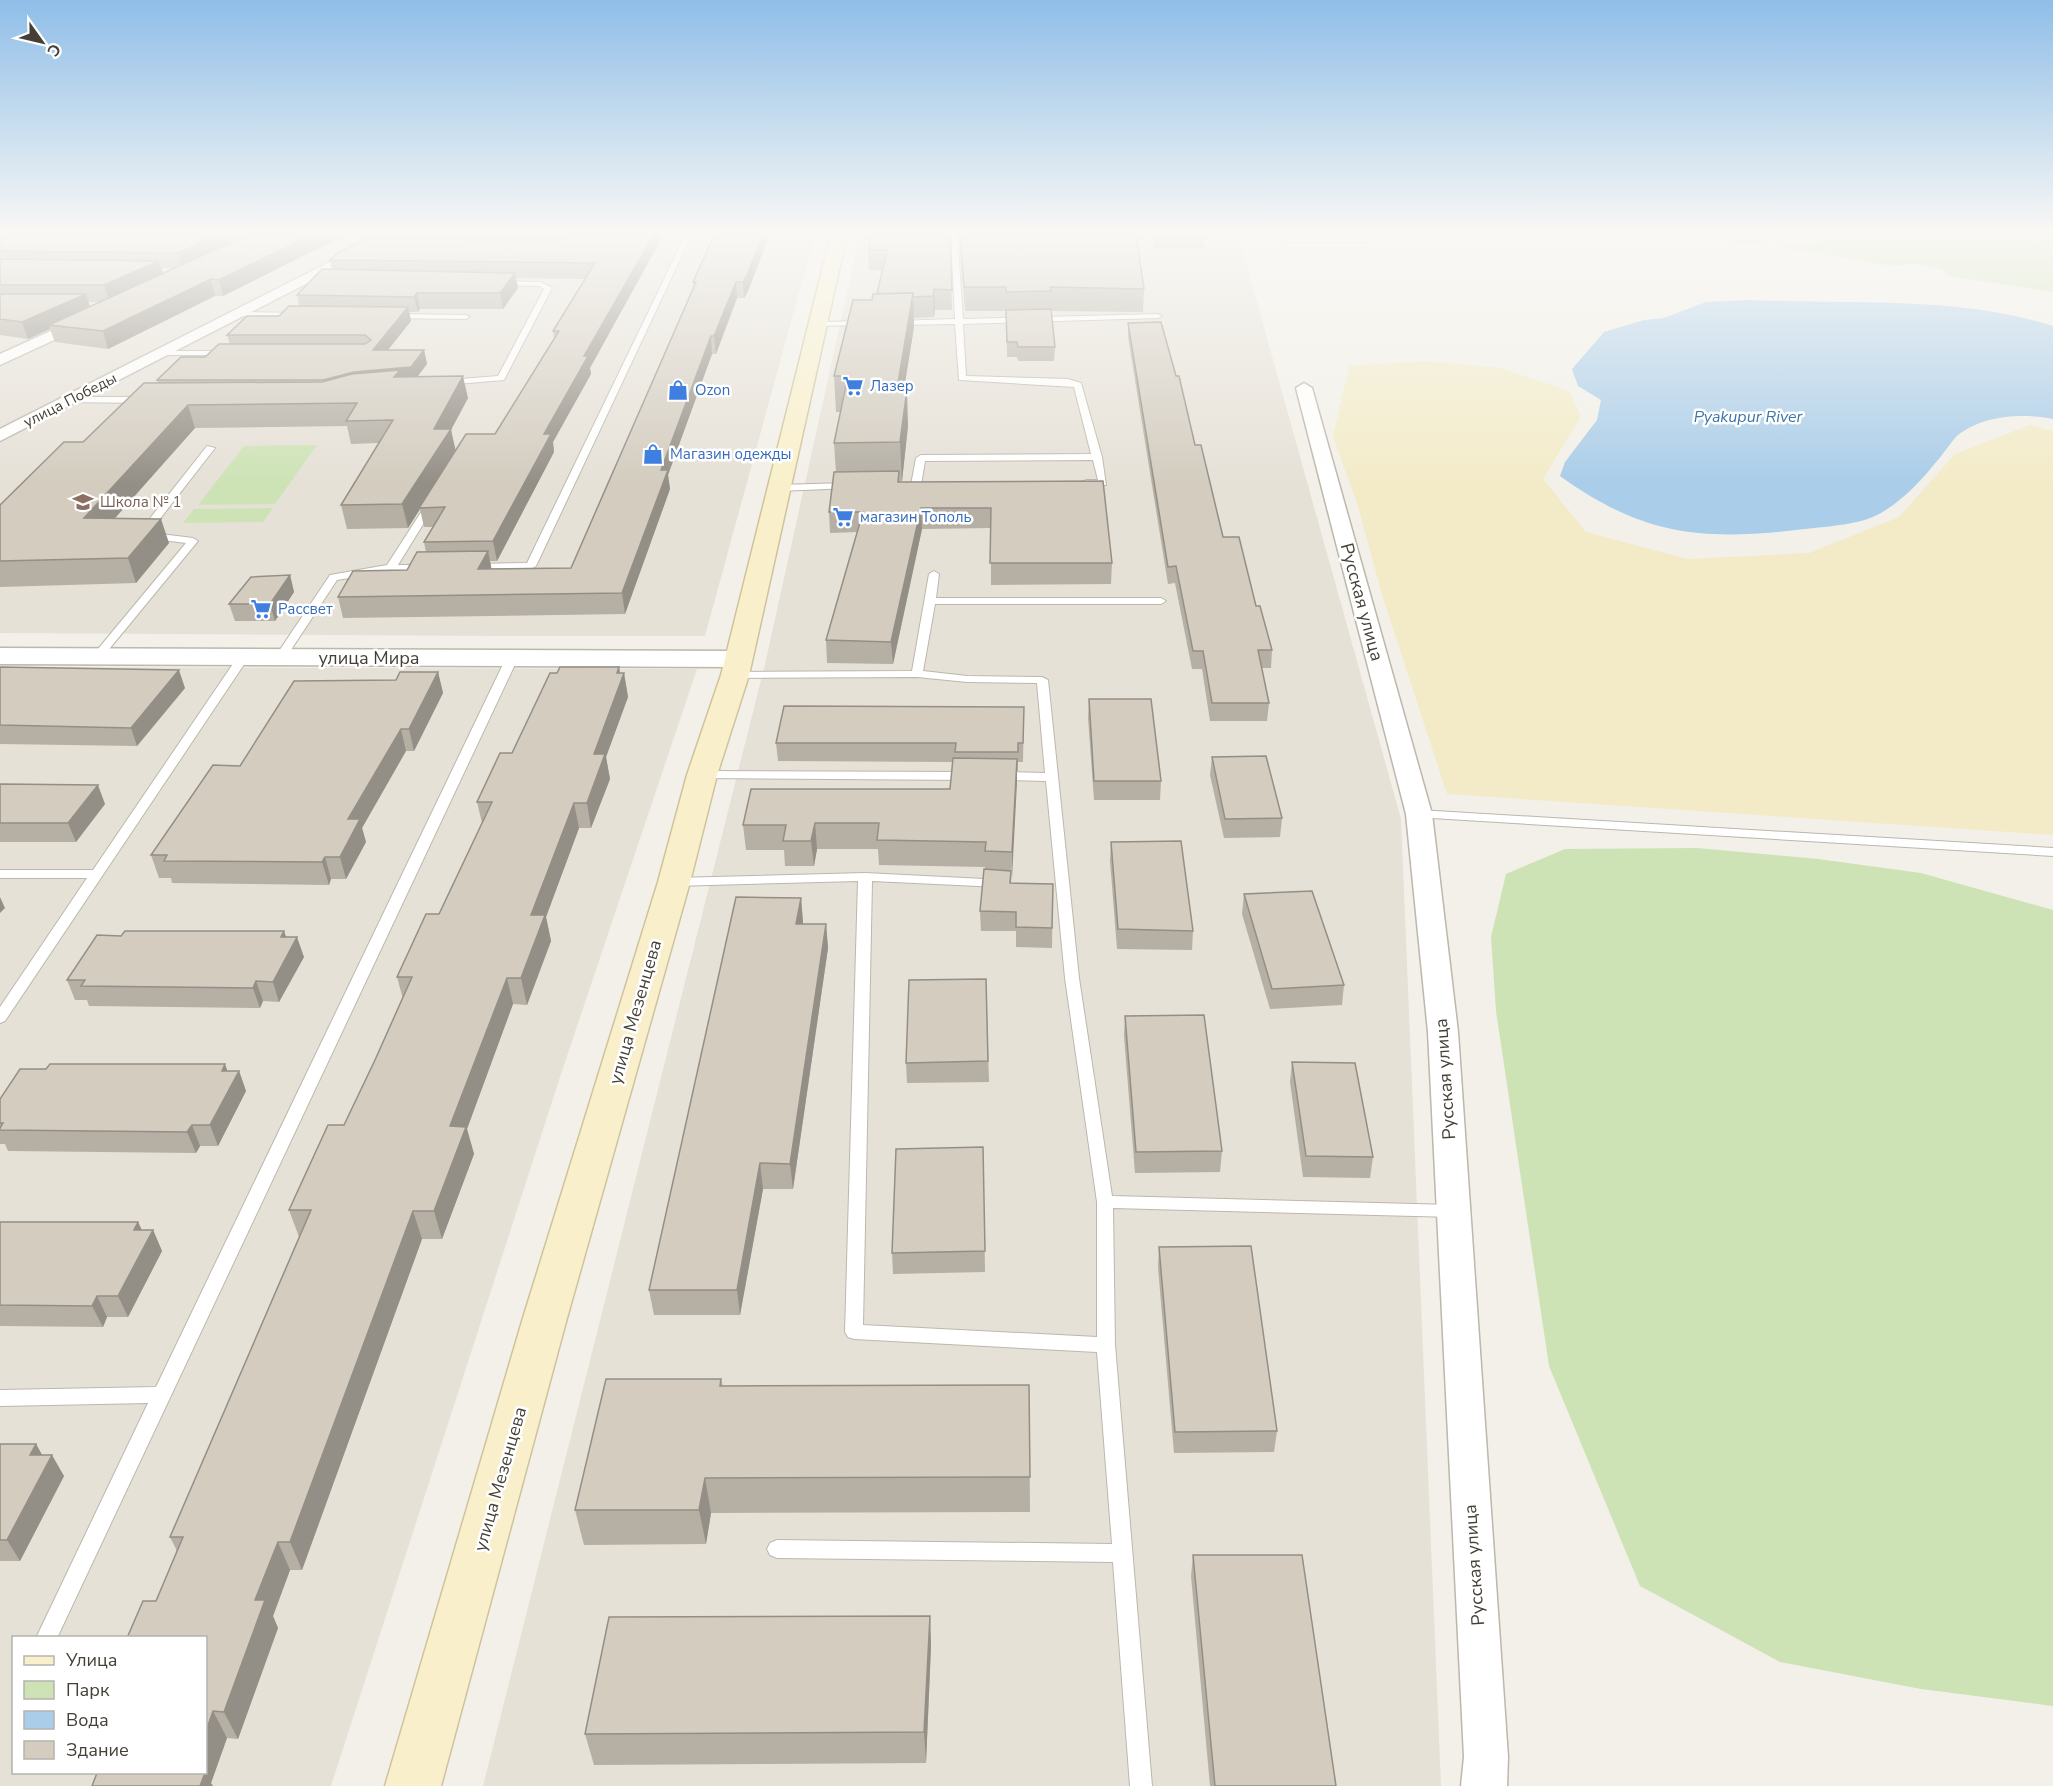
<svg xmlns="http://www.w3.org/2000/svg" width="2053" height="1786" viewBox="0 0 2053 1786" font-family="'Nunito Sans',sans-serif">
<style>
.residential{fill:#e6e1d7;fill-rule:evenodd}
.green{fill:#cde3b5}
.sand{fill:#f3ebc8}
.water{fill:#aacde9}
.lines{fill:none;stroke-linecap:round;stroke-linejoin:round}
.service-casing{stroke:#bdb7ac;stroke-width:2}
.minor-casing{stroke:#bdb7ac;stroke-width:3}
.tertiary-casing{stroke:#bdb7ac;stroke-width:3}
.secondary-casing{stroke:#cec39c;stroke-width:3}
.service{fill:#fff;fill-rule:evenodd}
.minor{fill:#fff;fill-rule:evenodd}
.tertiary{fill:#fff;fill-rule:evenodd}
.secondary{fill:#f9f0cb;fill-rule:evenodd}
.wall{fill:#b5afa4;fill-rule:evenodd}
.shaded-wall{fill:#948f86}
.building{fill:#d3ccbf;stroke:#948f86;stroke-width:1.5}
.labels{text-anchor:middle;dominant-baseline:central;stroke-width:5;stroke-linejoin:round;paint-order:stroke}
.far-shop-label{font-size:15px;fill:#366cbe;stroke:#fff;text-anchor:start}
.far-street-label{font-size:15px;fill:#454037;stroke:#fff}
.far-education-label{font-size:15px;fill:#785e54;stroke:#fff;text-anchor:start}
.far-water-label{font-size:16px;font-style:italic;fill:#3b76a7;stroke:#fff}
.street-label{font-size:18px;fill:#454037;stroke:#fff}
</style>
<rect width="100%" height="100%" fill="#f2f0e8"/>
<g class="residential">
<polygon points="0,234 815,234 705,636 509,636 0,633"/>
<polygon points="860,234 1238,234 1401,819 1441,1786 483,1786 766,660"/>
<path d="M0,667L697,669L561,1074L331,1786H0ZM14,1638H206V1772H14Z"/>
</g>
<g class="green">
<path d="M1711,234H1811C1779,239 1738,253 1709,235Z"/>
<polygon points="1855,234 2053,234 2053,292 1948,276 1942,269 1914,264 1891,266 1776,246 1810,243"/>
<polygon points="317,445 275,504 198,505 244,446"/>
<polygon points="273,508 263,522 183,523 194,509"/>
<polygon points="1697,848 1818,859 1921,873 2053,910 2053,1706 1921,1689 1780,1662 1640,1586 1549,1366 1496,1011 1491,937 1506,874 1565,849"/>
</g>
<polygon class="sand" points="1426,361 1501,368 1569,391 1581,416 1543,479 1586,532 1688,559 1809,553 1899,517 1955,454 2030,425 2053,431 2053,835 1447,794 1383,598 1357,503 1333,437 1349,366"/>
<path class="water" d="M1749,300C1850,305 1955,295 2053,326V419C2023,413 1982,415 1957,436C1950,443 1944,453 1937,461C1922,480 1903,500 1881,513C1860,525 1829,526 1805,529C1704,541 1645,537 1560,476L1565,462L1597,420L1601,400L1578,386L1572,369L1604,332L1644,320L1664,318L1706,302Z"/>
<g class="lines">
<g class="service-casing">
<g id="service">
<polygon points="686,234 692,234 536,566 531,569 470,569 470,565 474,564 527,563"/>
<polygon points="951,234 957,234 963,319 1158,314 1162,316 1158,318 963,324 966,376 1068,379 1081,383 1102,457 1106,485 1086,486 1081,483 1086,480 1098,480 1093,460 925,461 921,485 916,488 911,485 916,458 921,455 1091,454 1074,387 959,380 955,324 896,325 892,323 896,321 955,319"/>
<polygon points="1274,234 1280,234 1281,237 1285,238 1363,238 1361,234 1367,234 1370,240 1367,242 1285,242 1276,239"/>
<polygon points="497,281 541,282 552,288 504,380 445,385 445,381 448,380 498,376 544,289 539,286 500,285 497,285"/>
<polygon points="240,312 299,313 303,315 299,317 237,316 236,314"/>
<polygon points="393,314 466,315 470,317 466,319 390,318 390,314"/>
<polygon points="868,321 869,323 865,325 818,326 814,324 818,322"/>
<polygon points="161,351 228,351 232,353 228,355 161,355"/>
<polygon points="70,397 143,397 147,400 143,403 67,402 67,398"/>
<polygon points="207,446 215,448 159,520 153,533 193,538 198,541 101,659 93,659 93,655 186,543 147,538 142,535 151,517"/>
<polygon points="848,483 853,486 851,488 778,491 773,488 778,485"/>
<polygon points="427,503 435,505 398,565 425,565 430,568 429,570 391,571 337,580 285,659 277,659 275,657 330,575 387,565"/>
<polygon points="934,571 939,574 936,598 1161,598 1166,601 1161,604 935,604 923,671 967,676 1042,677 1048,680 1079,978 1112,1196 1453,1205 1459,1207 1461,1211 1459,1215 1453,1217 1113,1208 1115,1345 1152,1786 1130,1786 1113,1562 777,1558 770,1555 767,1549 770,1543 777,1540 1112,1544 1097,1352 854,1339 848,1337 845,1332 858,881 674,886 667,882 674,878 865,873 1004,880 1006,883 1004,886 999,887 872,881 863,1325 1097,1337 1097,1202 1065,978 1046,781 999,780 993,776 999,772 1045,773 1037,683 967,682 917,677 735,678 729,675 735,672 912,671 929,574"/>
<polygon points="243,654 249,657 5,1021 0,1023 0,1007 87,878 0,878 0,870 93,870 239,655"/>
<polygon points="512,655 518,658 57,1638 36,1638 148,1403 0,1406 0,1390 156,1387 506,658"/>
<polygon points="702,771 968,772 974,776 968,780 698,778 696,775 698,772"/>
<polygon points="1419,810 2053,848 2053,856 1415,817 1413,814 1415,811"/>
</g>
</g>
<g class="minor-casing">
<g id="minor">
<polygon points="385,234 403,234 0,441 0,429"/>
<polygon points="86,315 91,317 94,320 91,323 0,365 0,354"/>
<polygon points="1304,383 1312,388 1432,814 1458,1032 1508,1757 1507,1786 1461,1786 1464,1757 1428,1032 1406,814 1296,388"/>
</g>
</g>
<g class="tertiary-casing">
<polygon id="tertiary" points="0,648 737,651 747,653 751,659 747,665 737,667 0,664"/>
</g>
<g class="secondary-casing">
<polygon id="secondary" points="831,234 847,234 749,675 717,775 690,882 567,1318 441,1786 385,1786 523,1318 658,882 687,775 721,675"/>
</g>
<use href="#service" class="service"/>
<use href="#minor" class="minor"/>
<use href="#tertiary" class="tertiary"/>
<use href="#secondary" class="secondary"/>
</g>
<g class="wall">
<path d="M0,234H347L223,296H215L108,349L55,342L50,329L28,339L0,335ZM229,238H242L231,243ZM162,268L174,269L163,273ZM88,302H100L90,307Z"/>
<path d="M367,234H380L371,239H381L380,234H664L590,368L591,374L553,442L554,452L497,561H490L491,569L571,568L694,287L693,282L715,234H770L748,291L744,298H737L716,354H712L668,475L670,489L625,614L343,618L338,597L407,570L426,552L424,542L433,527H424L420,509L408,528L347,529L341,505L378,443L351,444L347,426L195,428L114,518L169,543L136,583L0,587V505L83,442L158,383L157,380L205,357L230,344L227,335L279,316L299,306L297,295L332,270L330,260L368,239ZM516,278L586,279L553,331L554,338L495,434L455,450L451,429L468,398L417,377L427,364L424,350H387L411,321L409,312H418L420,309H503L518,288Z"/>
<polygon points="950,234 952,310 935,310 934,317 914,318 914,327 904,389 908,426 902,481 900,481 900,482 1103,481 1112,563 1111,584 991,585 991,528 922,529 893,664 827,663 826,640 857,532 830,533 829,512 836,472 834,443 841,412 836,412 834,376 872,300 877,294 882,270 869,270 868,250"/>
<polygon points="959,234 1136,234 1144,289 1143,312 1051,311 1055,347 1054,361 1018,361 1017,357 1007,357 1006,311 965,311"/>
<polygon points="1154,234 1204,234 1204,249 1155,248"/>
<polygon points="1410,234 1447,234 1447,237 1411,237"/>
<polygon points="1128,323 1195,445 1223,537 1256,606 1272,650 1271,668 1262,668 1269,703 1267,721 1210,721 1202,669 1192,669 1175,583 1168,584 1128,337"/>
<polygon points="290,575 294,592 275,621 235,621 229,604"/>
<polygon points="0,667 185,688 137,746 0,744"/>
<polygon points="619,667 620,673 624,673 628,697 606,757 610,779 591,828 579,828 546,917 551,941 527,1005 513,1004 467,1129 474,1154 442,1239 422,1239 302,1570 290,1570 273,1616 278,1628 238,1739 227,1738 211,1783 92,1786 206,1773 156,1601 177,1551 170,1537 299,1237 289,1210 344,1125 375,1060 403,999 397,977 439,914 482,823 477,802 512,753 557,673"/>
<polygon points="438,672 443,693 414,751 406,751 362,828 366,842 346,879 331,879 329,885 172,883 171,878 159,878 151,855 240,766 396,680"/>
<polygon points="1089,699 1161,781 1160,800 1094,800 1088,718"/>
<polygon points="1024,707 1023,762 1018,762 1018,771 1017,771 1011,883 1053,884 1052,948 1016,947 1016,931 981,931 980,911 985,867 879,865 878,849 817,849 814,866 785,866 784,850 746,850 743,825 950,789 953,762 778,761 776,743"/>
<polygon points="1212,757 1282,818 1280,837 1224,838 1210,775"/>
<polygon points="0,784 105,804 76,842 0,842"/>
<polygon points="1111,842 1193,931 1192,950 1117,949 1110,861"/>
<polygon points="1244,894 1344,985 1342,1005 1270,1009 1242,914"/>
<polygon points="801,898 803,924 826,924 828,948 793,1189 763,1189 740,1315 654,1315 649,1290"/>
<polygon points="284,931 286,937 304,957 279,1002 263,1001 260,1008 89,1006 87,1000 75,1000 67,980 121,936"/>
<polygon points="986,979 989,1082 907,1083 906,1063"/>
<polygon points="1125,1016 1222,1151 1220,1172 1135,1173 1124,1036"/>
<polygon points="1292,1062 1373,1157 1370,1178 1303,1177 1290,1082"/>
<polygon points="227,1071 239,1071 246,1091 218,1146 200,1146 196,1153 8,1151 5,1144 0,1144 0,1099"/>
<polygon points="983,1147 985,1272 893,1274 892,1253"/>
<polygon points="0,1222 138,1222 142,1230 153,1230 162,1251 128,1317 107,1317 103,1327 0,1326"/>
<polygon points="1159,1247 1277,1431 1274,1452 1174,1453 1158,1268"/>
<polygon points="721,1379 723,1386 1029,1385 1030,1512 711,1513 706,1544 584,1545 575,1510"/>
<polygon points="0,1444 36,1444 42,1455 64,1476 20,1561 0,1561"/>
<polygon points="1193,1555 1336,1786 1210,1786 1191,1576"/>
<polygon points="930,1616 931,1646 926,1763 594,1765 585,1734"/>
</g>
<g class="shaded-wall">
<polygon points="220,234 228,234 232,246 182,269 178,253"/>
<polygon points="313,234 347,234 223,296 219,280"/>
<polygon points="367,234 380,234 368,240"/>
<polygon points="654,234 664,234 590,368 591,374 553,442 554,452 497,561 493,541 544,434 584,356"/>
<polygon points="763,234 770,234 748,291 744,298 743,282"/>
<polygon points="159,261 164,277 110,302 104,285"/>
<polygon points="515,273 518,288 503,309 500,293"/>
<polygon points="211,279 215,296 108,349 103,331"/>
<polygon points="736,282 737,298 716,354 714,336"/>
<polygon points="934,289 935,310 934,317 933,296"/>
<polygon points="417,293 420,309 418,312 414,297"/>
<polygon points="913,293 914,327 898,426 897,389"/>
<polygon points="86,294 91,310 49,325 50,329 28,339 22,322"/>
<polygon points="408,307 411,321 377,364 373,350"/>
<polygon points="711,336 712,354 668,475 670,489 625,614 622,593 661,470"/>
<polygon points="424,350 427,364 414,381 327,394 323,380"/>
<polygon points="463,376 468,398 451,430 456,452 419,508 420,509 408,528 402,504 434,429"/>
<polygon points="907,389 908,426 902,481 900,442"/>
<polygon points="188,405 195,428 93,543 84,518"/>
<polygon points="921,508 922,529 893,664 891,642"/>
<polygon points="161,519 169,543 136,583 128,558"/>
<polygon points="488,551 492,571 478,569"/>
<polygon points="290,575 294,592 275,621 270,604"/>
<polygon points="619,667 621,681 624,673 628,697 606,757 610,779 591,828 587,803 594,754"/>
<polygon points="179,670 185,688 137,746 131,728"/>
<polygon points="438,672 443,693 414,751 409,729"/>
<polygon points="401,729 406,751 362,828 366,842 346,879 340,857 348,819"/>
<polygon points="1017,759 1017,783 1012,878 1012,852"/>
<polygon points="98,785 105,804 76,842 68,823"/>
<polygon points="574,803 579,828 546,917 551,941 527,1005 521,978 531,915"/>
<polygon points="815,823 817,849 814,866 811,841"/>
<polygon points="325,857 331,879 329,885 322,862"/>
<polygon points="0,897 5,908 0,913"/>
<polygon points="801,898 803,922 799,948 796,924"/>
<polygon points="826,924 828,948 793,1189 790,1164"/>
<polygon points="284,931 290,950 297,937 304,957 279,1002 273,982 281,937"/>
<polygon points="507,978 513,1004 467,1129 474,1154 442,1239 434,1211 450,1126"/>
<polygon points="256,981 263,1001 260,1008 253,988"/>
<polygon points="225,1064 232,1084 239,1071 246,1091 218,1146 210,1125 222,1071"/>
<polygon points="192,1125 200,1146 196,1153 187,1132"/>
<polygon points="760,1163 763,1189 740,1315 737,1290"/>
<polygon points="413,1211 422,1239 302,1570 290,1542"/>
<polygon points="138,1222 147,1242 153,1230 162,1251 128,1317 118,1296 134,1230"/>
<polygon points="97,1296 107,1317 103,1327 92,1306"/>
<polygon points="36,1444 47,1464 52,1455 64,1476 20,1561 7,1540 30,1455"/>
<polygon points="705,1478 711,1513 706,1544 699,1510"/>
<polygon points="278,1542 290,1570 273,1616 278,1628 238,1739 224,1712 255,1600"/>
<polygon points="930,1616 931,1646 926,1763 924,1732"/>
<polygon points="213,1711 227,1738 211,1783 213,1786 198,1786 206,1773 206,1731"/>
</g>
<g class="building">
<polygon points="0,234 220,234 178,253 0,251"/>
<polygon points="250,234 313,234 219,280 211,279 103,331 49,325"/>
<polygon points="563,234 654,234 584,356 588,356 544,434 551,434 493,541 424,542 445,507 419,508 466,434 495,434 559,331 553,331 595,263 330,260 337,253 365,239 560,240 566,236"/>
<polygon points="715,234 763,234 747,275 743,282 736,282 714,336 711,336 661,470 668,470 622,593 338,597 353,571 407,570 417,552 488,551 478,569 571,568 696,282 693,282"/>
<polygon points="872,234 950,234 952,290 934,289 933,296 913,297 913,293 877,294 887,250 868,250"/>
<polygon points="960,234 1136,234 1144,289 1050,287 1051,291 1006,292 1006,287 964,287"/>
<polygon points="0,259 159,261 104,285 0,285"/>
<polygon points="322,269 515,273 500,293 417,293 414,297 297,295"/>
<polygon points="913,293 897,389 907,389 900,442 834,443 848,376 834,376 853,300 872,300 873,294"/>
<polygon points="0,294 86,294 22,322 0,319"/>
<polygon points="289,306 408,307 373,350 424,350 411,367 354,372 323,380 157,380 181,357 205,357 219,344 365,344 371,340 365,335 227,335 247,316 279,316"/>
<polygon points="1051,309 1055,347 1018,347 1017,342 1007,342 1006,310"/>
<polygon points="1161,322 1176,376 1179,376 1195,445 1201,445 1223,537 1239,537 1256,606 1260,606 1272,650 1258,650 1269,703 1212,703 1203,651 1193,651 1176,566 1168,567 1128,323"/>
<polygon points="400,370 394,377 463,376 434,429 451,429 402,504 341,505 393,420 346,421 357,403 188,405 84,518 161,519 128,558 0,561 0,505 64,442 83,442 144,383 322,382 352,374"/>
<polygon points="899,471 898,482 1103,481 1112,563 990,563 991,508 921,508 891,642 826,640 863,512 829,512 834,472"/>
<polygon points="290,575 270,604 229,604 251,577"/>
<polygon points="0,667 179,670 131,728 0,725"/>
<polygon points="560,667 619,667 617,673 624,673 594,754 605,754 587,803 574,803 531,915 545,915 521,978 507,978 450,1126 466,1127 434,1211 413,1211 290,1542 278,1542 255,1600 265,1600 224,1712 213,1711 206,1731 206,1638 127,1638 143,1601 156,1601 183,1537 170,1537 311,1210 289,1210 328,1125 344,1125 375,1060 412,977 397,977 426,914 439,914 492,802 477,802 500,753 512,753 550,673 557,673"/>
<polygon points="400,672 438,672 409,729 401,729 348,819 360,819 340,857 325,857 322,862 164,861 167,855 151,855 213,765 240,766 294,681 396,680"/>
<polygon points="1089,699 1151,699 1161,781 1094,781"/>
<polygon points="784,706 1024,707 1023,743 1018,743 1018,752 955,752 956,743 776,743"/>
<polygon points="1266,756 1282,818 1225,819 1212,757"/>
<polygon points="953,758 1017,759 1012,852 985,851 986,842 877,840 879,823 815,823 811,841 783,841 786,825 743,825 751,789 950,789"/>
<polygon points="0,784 98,785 68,823 0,823"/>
<polygon points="1181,841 1193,931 1118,929 1111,842"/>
<polygon points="984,869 1011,871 1010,883 1053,884 1052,928 1016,927 1016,912 980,911"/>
<polygon points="1312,891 1344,985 1272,989 1244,894"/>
<polygon points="736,897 801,898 796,924 826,924 790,1164 760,1163 737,1290 649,1290"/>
<polygon points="125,931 284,931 281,937 297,937 273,982 256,981 253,988 81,986 85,980 67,980 97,935 121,936"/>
<polygon points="986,979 988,1061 906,1063 909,980"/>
<polygon points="1204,1015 1222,1151 1136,1152 1125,1016"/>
<polygon points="1292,1062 1355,1063 1373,1157 1306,1156"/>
<polygon points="50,1064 225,1064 222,1071 239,1071 210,1125 192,1125 187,1132 0,1130 0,1128 3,1123 0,1123 0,1099 20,1069 46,1069"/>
<polygon points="983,1147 985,1251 892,1253 896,1149"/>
<polygon points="0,1222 138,1222 134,1230 153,1230 118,1296 97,1296 92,1306 0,1305"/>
<polygon points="1251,1246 1277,1431 1175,1432 1159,1247"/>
<polygon points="606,1379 721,1379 720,1386 1029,1385 1030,1477 705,1478 699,1510 575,1510"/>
<polygon points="0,1444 36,1444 30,1455 52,1455 7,1540 0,1540"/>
<polygon points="1193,1555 1302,1555 1336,1786 1215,1786"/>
<polygon points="930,1616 924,1732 585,1734 609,1617"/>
<polygon points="97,1773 205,1773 200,1786 92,1786"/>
</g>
<linearGradient id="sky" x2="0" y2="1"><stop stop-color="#8fbee8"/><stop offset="0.48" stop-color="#f9f8f5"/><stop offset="1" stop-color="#f9f8f5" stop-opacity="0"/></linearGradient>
<rect width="2053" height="484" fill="url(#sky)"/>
<defs>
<g id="supermarket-bare" transform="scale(1.62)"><path d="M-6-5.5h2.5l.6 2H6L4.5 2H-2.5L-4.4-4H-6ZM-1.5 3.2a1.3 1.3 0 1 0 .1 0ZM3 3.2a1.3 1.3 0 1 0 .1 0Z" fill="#3f7fe0" stroke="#fff" stroke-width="2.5" paint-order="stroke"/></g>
<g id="shop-bare" transform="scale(1.62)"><path d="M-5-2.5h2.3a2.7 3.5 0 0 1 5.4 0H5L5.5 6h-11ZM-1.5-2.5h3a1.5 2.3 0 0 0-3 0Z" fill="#3f7fe0" stroke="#fff" stroke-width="2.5" paint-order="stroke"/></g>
<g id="school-bare" transform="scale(1.62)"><path d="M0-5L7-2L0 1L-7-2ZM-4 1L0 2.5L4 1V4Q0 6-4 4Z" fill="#8d6e63" stroke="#fff" stroke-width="2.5" paint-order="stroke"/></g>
</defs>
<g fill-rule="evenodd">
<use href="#supermarket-bare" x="853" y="386"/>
<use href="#shop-bare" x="678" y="390"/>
<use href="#shop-bare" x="653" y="454"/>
<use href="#school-bare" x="83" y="502"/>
<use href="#supermarket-bare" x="843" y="517"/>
<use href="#supermarket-bare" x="261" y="609"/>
</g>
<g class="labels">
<g class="far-shop-label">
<text x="870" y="386">Лазер</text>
<text x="695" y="390">Ozon</text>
<text x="670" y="454">Магазин одежды</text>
<text x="860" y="517">магазин Тополь</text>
<text x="278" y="609">Рассвет</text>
</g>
<g class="far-street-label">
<text transform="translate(70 400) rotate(-27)">улица Победы</text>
</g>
<g class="far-education-label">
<text x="100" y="502">Школа № 1</text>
</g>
<g class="far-water-label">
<text x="1748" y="417">Pyakupur River</text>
</g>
<g class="street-label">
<text transform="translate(1362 602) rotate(75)">Русская улица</text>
<text x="369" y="658">улица Мира</text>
<text transform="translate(635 1012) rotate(-74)">улица Мезенцева</text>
<text transform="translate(1445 1079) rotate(-94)">Русская улица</text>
<text transform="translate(500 1479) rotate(-74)">улица Мезенцева</text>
<text transform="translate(1474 1565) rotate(-94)">Русская улица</text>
</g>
</g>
<rect x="12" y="1636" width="195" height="138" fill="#ffffff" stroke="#b5b3af" stroke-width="1.5"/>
<rect x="24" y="1656" width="30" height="9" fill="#f9f0cb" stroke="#b5b3af" stroke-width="1.5"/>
<text x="66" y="1666" font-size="18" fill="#454037">Улица</text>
<rect x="24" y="1681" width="30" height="18" fill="#cde3b5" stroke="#b5b3af" stroke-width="1.5"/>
<text x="66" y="1696" font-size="18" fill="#454037">Парк</text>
<rect x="24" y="1711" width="30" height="18" fill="#aacde9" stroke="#b5b3af" stroke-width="1.5"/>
<text x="66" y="1726" font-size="18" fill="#454037">Вода</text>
<rect x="24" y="1741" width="30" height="18" fill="#d3ccbf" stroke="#b5b3af" stroke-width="1.5"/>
<text x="66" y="1756" font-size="18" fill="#454037">Здание</text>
<g transform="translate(42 42) rotate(124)" stroke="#ffffff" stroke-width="4.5" paint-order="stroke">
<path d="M0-4.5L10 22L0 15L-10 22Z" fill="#454037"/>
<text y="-9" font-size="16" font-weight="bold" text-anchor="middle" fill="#454037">С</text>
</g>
</svg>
